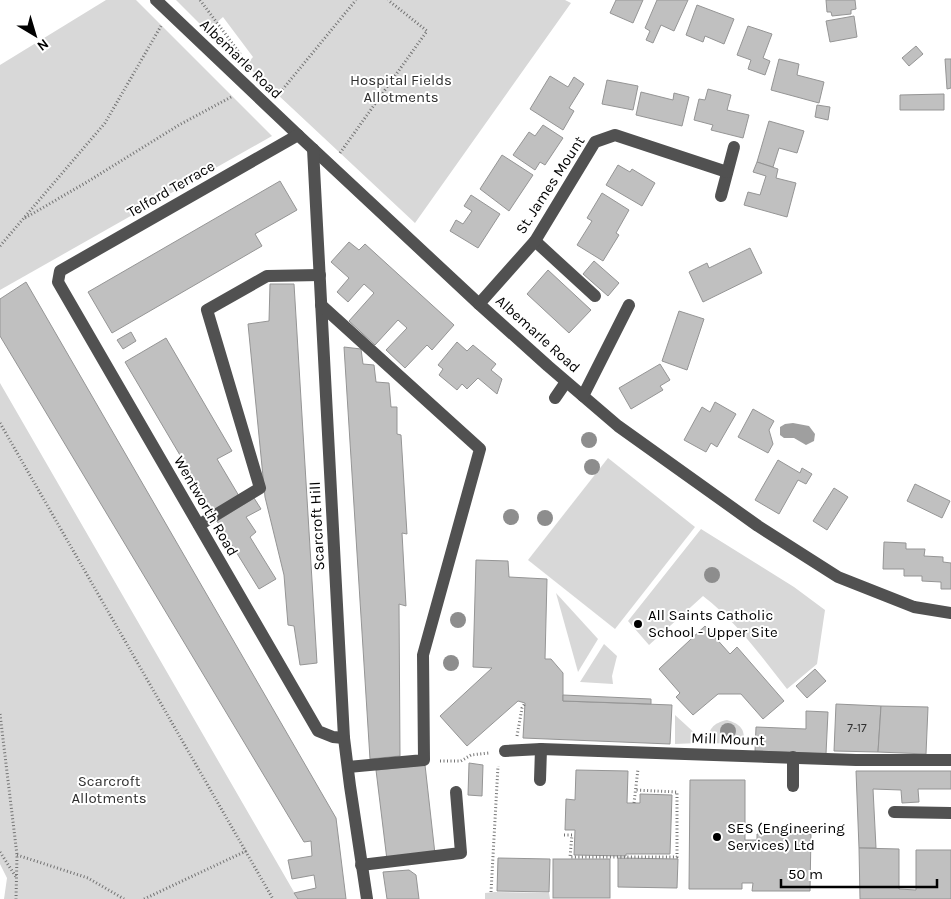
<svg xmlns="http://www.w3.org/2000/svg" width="951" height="899" viewBox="0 0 951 899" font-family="Karla,sans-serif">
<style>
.green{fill:#d8d8d8}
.water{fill:#9f9f9f}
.building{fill:#c0c0c0;stroke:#959595}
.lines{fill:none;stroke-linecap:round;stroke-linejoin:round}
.path{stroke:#737373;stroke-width:3;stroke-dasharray:1 2.5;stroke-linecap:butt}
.minor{stroke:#515151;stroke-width:12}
.tree{fill:#8d8d8d}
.poi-dot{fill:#000;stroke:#fff;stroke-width:2}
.labels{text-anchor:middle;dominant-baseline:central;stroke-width:4;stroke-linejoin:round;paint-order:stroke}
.number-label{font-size:12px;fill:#303030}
.street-label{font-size:15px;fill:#000;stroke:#fff}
.park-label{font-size:15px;fill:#2f2f2f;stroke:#fff}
.poi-label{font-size:15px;fill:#000;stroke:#fff;text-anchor:start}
</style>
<rect width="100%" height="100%" fill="#fff"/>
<g class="green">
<polygon points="106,0 136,0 272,136 0,290 0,65"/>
<polygon points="176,0 565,0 571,3 415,223 246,65 253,57 223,17 207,31"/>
<polygon points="0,383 298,899 4,899 7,878 0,864"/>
<polygon points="608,458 695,527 615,629 528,560"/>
<path d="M701,529L794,587L825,610L817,664L787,689C761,656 737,622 703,596L649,645L628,621Z"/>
<polygon points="556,593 598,639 578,672"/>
<polygon points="604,644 617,656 612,676 613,684 580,682"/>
<polygon points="675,715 699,737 699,743 675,744"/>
<path d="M727,720C740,724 746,729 743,744L708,743C708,729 713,723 727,720Z"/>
<polygon points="495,892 549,893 550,899 485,899 485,893"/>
</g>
<polygon class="water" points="793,423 809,426 815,434 814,441 806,445 794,438 784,438 780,435 780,427 785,424"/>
<g class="building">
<polygon points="616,0 643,0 633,23 610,13"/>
<polygon points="657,0 688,0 674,31 661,25 653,43 646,40 650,31 645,28"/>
<polygon points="826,0 855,0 856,9 851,10 851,14 832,16 831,12 827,12"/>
<polygon points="697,5 734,19 724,44 705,36 703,42 686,35"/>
<polygon points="854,16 857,37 830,42 826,21"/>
<polygon points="748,26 772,34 763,58 770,61 765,75 748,69 751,60 737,55"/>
<polygon points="916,46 923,54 909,66 902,58"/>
<polygon points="779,59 799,64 797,75 824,82 819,103 771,90"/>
<polygon points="945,59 951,59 951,88 947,89"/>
<polygon points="550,76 568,87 574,77 584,84 569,108 574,111 563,130 530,109"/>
<polygon points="607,80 638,86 633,110 602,104"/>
<polygon points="708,89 731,95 727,110 749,115 743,138 711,130 713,125 694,120 699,99 705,100"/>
<polygon points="641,92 673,100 674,93 689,97 682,126 636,115"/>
<polygon points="944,94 944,110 900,110 900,95"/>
<polygon points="817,105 830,107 828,120 815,117"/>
<polygon points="769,121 804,131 797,153 779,148 773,167 757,162"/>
<polygon points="543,125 563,138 545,165 540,162 535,170 513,155 529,132 535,136"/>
<polygon points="502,155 533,175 509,211 480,189"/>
<polygon points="757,162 778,169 776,178 796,183 787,217 744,205 748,192 760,195 766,176 753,172"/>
<polygon points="618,165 630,172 632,169 655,183 642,206 606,185"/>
<polygon points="280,181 297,210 255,234 262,246 112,333 88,292"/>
<polygon points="602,193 629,210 616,233 619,235 603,261 577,245 592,221 587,218"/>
<polygon points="471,195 500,214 478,248 450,231 456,220 463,224 472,211 464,206"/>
<polygon points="349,242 359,250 365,244 454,325 432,350 427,345 405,368 386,350 407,328 398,320 375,345 349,321 374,293 364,284 348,302 337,292 349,278 331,262"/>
<polygon points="750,248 762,273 703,302 689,272 707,263 709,268"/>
<polygon points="594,261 619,283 608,296 583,274"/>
<polygon points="548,270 591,310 569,333 527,294"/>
<polygon points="26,282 336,818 346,899 298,899 294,893 316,888 314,875 292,879 288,860 312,856 311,841 304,842 0,336 0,299"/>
<polygon points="270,284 294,284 317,663 300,665 294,626 288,625 284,575 265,497 248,324 269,321"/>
<polygon points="679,311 704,319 687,370 662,361"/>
<polygon points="131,332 136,341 123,349 117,340"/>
<polygon points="166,338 232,451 217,459 239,496 213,511 125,362"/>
<polygon points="457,342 467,351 473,345 496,364 491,370 502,379 497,394 478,378 467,389 462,384 457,390 439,375 443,369 438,365"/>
<polygon points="344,347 361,349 363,364 374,365 376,382 389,383 391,407 397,407 397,434 401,435 407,534 402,533 406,606 399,604 400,756 370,759"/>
<polygon points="660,364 670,380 660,386 663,390 631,409 619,388"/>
<polygon points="715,402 736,414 717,447 711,443 706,452 684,440 702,407 710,412"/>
<polygon points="753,409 774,421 769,430 773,444 768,453 738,437"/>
<polygon points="778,460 800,473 802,468 812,474 806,484 798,480 779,514 755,500"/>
<polygon points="915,484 950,501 942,518 907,501"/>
<polygon points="834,488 848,497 827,530 813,521"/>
<polygon points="254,498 261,509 246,517 256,532 250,537 276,579 259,589 217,521"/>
<polygon points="884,542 906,543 906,549 925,549 924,556 943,557 943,562 951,563 951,589 941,589 941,582 922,581 922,576 904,576 904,569 883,569"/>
<polygon points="476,560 508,561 509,577 547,579 545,659 551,659 563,673 563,701 672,705 670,744 523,738 525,703 518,701 467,746 440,716 492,668 473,667"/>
<polygon points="705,626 730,654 737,647 784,701 763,719 741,694 718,694 693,715 676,697 680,693 659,669"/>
<polygon points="815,669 826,681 807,698 796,686"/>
<polygon points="563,695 651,699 651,704 563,701"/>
<polygon points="836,704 881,706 878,752 834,751"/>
<polygon points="881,706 928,707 926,754 878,752"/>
<polygon points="806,711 828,712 826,754 755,751 756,727 806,729"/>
<polygon points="469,763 483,765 482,796 468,795"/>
<polygon points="425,765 435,854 387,860 376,770"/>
<polygon points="576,770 628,771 627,803 640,803 640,794 672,795 670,854 626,854 626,856 574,855 575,830 565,830 566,799 575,800"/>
<polygon points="856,771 951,771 951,789 918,789 919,802 902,803 901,790 873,789 876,848 859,848"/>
<polygon points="690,780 745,780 745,840 757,840 757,834 811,834 810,891 752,891 753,883 742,883 742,889 689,889"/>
<polygon points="859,848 899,849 899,889 916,890 916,850 951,850 951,899 860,899"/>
<polygon points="498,858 550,859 549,892 497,891"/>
<polygon points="618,858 678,859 677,888 618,887"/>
<rect x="553" y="859" width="57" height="39"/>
<polygon points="409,870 416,875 419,899 387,899 383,872"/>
</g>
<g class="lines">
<g class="path">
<polyline points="200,0 241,55 239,58"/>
<polyline points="278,95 356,0"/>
<polyline points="340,153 427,31 388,0"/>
<polyline points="25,218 87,182 179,125 233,96"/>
<polyline points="0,246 105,123 161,26"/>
<polyline points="0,423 273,899"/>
<polyline points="0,714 17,855 16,899"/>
<polyline points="517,736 522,708 525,703"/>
<polyline points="440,761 461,761 471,755 489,753"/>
<polyline points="634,803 638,769"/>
<polyline points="564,835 572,835 570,857 677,857 677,792 635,790"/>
<polyline points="0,852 16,877"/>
<polyline points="17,855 88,878 124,899"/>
<polyline points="491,892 498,766"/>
<polyline points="144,899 246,851"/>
</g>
<g class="minor">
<polyline points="156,0 298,135 479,304 548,366 618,426 758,526 838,577 914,607 951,613"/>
<polyline points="298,135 60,271 58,282 318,731 333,737 344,738"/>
<polyline points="313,149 344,738 350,786 367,899"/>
<polyline points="721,196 734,147"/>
<polyline points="535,241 595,296"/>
<polyline points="479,304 535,241 595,142 615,135 727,172"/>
<polyline points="321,305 480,449 423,655 424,760 348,767"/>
<polyline points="583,396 629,305"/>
<polyline points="555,398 566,382"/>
<polyline points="199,525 260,488 207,310 267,276 320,275"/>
<polyline points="505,751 541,749 856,760 951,760"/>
<polyline points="793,757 793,786"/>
<polyline points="540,780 541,749"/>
<polyline points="894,812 951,813"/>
<polyline points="361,865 461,853 456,792"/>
</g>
</g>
<g class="tree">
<circle cx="589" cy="440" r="8"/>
<circle cx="592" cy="467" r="8"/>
<circle cx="511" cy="517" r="8"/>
<circle cx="545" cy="518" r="8"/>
<circle cx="712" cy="575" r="8"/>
<circle cx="458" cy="620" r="8"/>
<circle cx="451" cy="663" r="8"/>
<circle cx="728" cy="731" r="8"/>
</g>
<g class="poi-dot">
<circle cx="638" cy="624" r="5"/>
<circle cx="717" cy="837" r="5"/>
</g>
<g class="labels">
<g class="number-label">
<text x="857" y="728">7-17</text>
</g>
<g class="street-label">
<text transform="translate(241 59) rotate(44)">Albemarle Road</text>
<text transform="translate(550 185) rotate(-57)">St. James Mount</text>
<text transform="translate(171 189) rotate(-30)">Telford Terrace</text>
<text transform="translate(538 334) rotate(42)">Albemarle Road</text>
<text transform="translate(206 506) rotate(60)">Wentworth Road</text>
<text transform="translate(317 526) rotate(-93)">Scarcroft Hill</text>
<text transform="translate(728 739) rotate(2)">Mill Mount</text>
</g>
<g class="park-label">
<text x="401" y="80">Hospital Fields<tspan x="401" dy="17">Allotments</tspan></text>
<text x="109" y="781">Scarcroft<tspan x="109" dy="17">Allotments</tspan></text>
</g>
<g class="poi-label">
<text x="648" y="615">All Saints Catholic<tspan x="648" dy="17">School - Upper Site</tspan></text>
<text x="727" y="828">SES (Engineering<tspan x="727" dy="17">Services) Ltd</tspan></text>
</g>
</g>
<g transform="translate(35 35) rotate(142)" stroke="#ffffff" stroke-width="4" paint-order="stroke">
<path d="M0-4L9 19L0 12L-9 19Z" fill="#000000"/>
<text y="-8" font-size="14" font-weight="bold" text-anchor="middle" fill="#000000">N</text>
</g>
<path d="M781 879v8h156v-8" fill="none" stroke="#000000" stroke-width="2.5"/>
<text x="788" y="879" font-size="15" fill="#000000" stroke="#ffffff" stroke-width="4" paint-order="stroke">50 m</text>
</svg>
